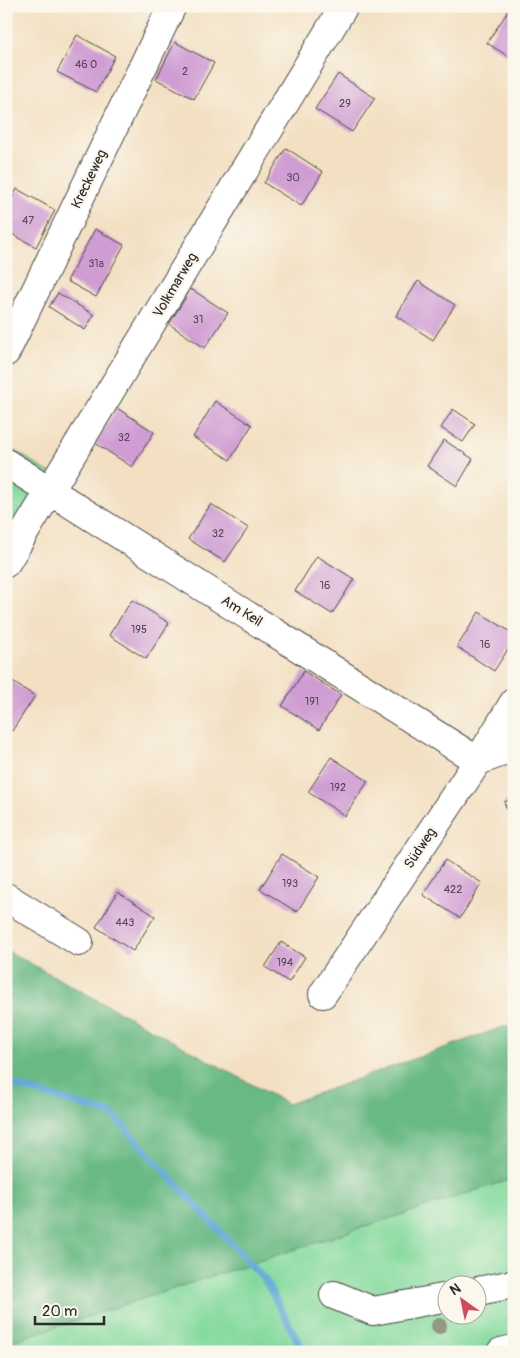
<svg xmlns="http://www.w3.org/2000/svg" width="520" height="1358" viewBox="0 0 520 1358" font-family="Pangolin,sans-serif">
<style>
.green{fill:#82d99d;stroke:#568264;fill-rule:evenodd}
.forest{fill:#69b984;stroke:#4a7258}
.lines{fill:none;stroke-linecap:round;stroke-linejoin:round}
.stream{stroke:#62a9d8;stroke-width:7}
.building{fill:#cf9cd3}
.minor-casing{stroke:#494642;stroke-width:30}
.minor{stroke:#fff;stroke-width:28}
.tree{fill:#939982}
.labels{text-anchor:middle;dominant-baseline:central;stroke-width:4.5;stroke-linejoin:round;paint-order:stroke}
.number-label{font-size:11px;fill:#544755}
.street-label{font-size:14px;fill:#2b2b2b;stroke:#fbf7ec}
</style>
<rect width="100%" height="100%" fill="#fbf7ec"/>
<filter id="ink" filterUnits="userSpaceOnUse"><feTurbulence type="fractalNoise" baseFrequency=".02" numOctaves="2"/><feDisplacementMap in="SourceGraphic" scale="10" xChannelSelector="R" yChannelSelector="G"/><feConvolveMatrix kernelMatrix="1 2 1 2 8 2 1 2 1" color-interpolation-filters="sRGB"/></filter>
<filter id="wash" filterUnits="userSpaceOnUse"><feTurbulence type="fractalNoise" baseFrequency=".0096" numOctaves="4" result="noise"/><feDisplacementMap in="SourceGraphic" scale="20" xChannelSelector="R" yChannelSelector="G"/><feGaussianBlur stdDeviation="1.12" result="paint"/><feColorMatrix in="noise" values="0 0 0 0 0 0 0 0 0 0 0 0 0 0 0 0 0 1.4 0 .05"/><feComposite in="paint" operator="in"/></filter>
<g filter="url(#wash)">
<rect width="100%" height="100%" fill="#f3e0c3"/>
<g class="green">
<polygon points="6,445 64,482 6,578"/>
<path d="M514,1178V1352H6V1343ZM448,1286H478V1316H448Z"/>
</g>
<polygon class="forest" points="6,950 288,1104 514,1023 514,1178 6,1343"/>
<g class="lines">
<polyline class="stream" points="6,1083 112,1114 265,1280 304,1352"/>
</g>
<g id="blocks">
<g class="building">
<polygon points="510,8 514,11 514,60 487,43"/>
<polygon points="77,35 115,56 96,92 57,72"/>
<polygon points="175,42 214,63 194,99 156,79"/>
<polygon points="338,74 375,98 352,132 315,109"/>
<polygon points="286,148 323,172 301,206 264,183"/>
<polygon points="17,189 55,210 36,247 6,231 6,209"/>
<polygon points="95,229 124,245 96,297 67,281"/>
<polygon points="418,281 455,305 433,340 396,316"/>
<polygon points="191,289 228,313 205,348 169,324"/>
<polygon points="58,293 94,315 85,330 49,307"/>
<polygon points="215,401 252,425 230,460 193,437"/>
<polygon points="117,408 154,432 132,467 95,443"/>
<polygon points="453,409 475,424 463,442 441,428"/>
<polygon points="444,440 473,459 457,486 427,466"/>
<polygon points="211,504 248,528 225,562 188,539"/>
<polygon points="317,556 354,579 332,614 295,591"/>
<polygon points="132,600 169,623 146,659 109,635"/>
<polygon points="479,612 514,634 514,640 494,671 457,647"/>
<polygon points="304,671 341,695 319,730 282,706"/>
<polygon points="6,678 35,696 12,731 6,727"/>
<polygon points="331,757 368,781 345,816 308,792"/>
<polygon points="514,798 514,826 504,802"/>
<polygon points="282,854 319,877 297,912 260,889"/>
<polygon points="445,860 482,883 460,918 423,895"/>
<polygon points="118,892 155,916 133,951 96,927"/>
<polygon points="281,942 305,957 289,982 265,967"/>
</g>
</g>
</g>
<g filter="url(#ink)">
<use href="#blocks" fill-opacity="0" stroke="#494642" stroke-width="1"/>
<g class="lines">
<g class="minor-casing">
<g id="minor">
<polyline points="6,352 172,6"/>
<polyline points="6,463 478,761 514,748"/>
<polyline points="6,563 344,6"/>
<polyline points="6,897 79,942"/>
<polyline points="323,994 478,761 514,702"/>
<polyline points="478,1291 514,1284"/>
<polyline points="334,1295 373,1311 448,1297"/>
<polyline points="501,1352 514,1349"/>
</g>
</g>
<use href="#minor" class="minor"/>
</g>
<circle class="tree" cx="439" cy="1326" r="8"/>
</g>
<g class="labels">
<g class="number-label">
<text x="86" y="64">46 O</text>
<text x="185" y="71">2</text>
<text x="345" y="103">29</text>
<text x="293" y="177">30</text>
<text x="28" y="220">47</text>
<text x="96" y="263">31a</text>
<text x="198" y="319">31</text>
<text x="124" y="437">32</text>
<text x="218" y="533">32</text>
<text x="325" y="585">16</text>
<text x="139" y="629">195</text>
<text x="485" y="644">16</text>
<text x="312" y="701">191</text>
<text x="338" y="787">192</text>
<text x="290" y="883">193</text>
<text x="453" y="889">422</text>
<text x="125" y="922">443</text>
<text x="285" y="962">194</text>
</g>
<g class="street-label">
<text transform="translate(89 179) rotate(-64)">Kreckeweg</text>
<text transform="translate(175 285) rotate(-59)">Volkmarweg</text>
<text transform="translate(242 611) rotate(32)">Am Keil</text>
<text transform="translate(420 848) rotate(-56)">Südweg</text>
</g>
</g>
<rect width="520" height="1358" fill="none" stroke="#fbf7ec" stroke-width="25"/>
<g transform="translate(462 1300) rotate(327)"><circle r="24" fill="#fbf7ec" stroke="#a8a59f"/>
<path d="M0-4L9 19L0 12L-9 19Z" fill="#d1495b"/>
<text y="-8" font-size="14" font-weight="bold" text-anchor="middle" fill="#2b2b2b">N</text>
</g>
<path d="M35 1316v8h69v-8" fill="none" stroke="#2b2b2b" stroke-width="2.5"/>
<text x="42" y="1316" font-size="15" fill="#2b2b2b" stroke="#fbf7ec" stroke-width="4" paint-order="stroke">20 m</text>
</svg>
